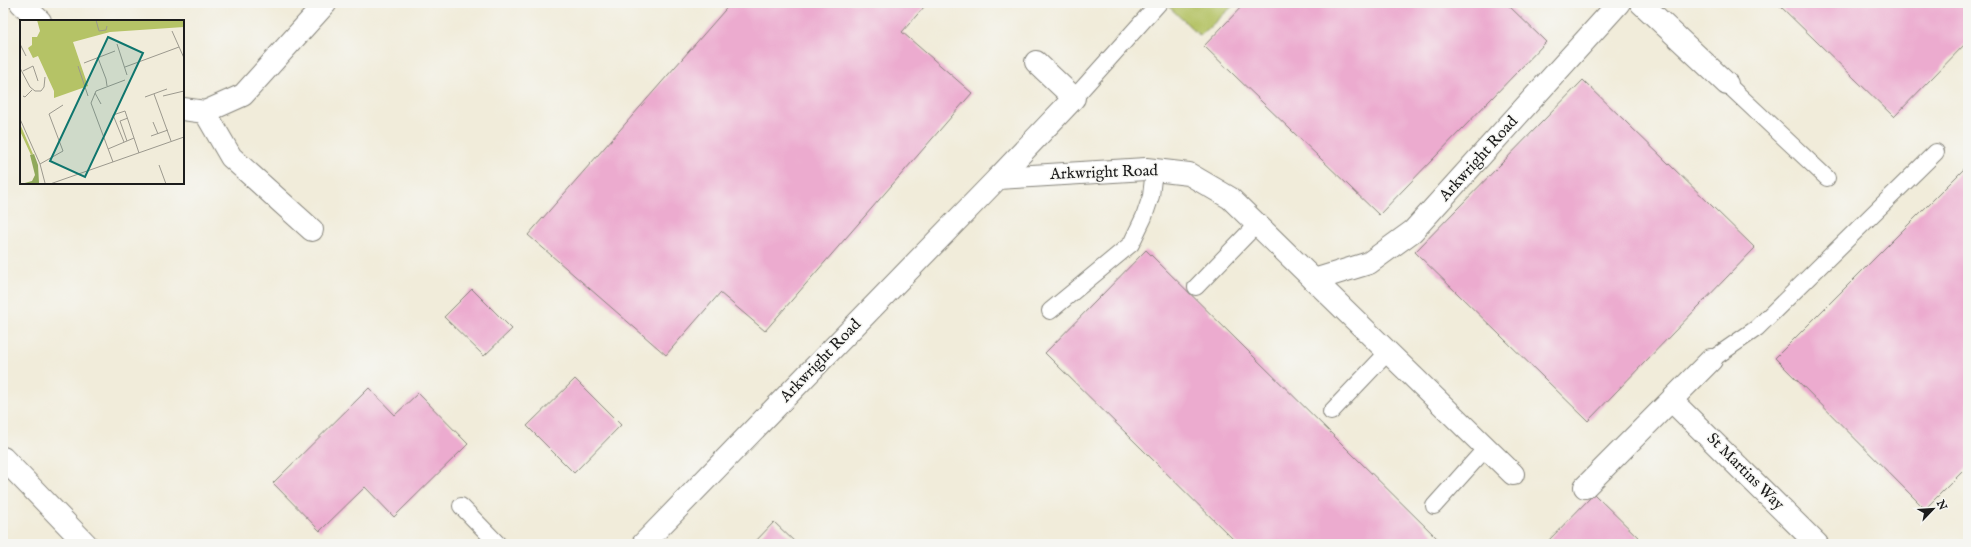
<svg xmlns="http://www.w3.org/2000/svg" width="1971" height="547" viewBox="0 0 1971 547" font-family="'IM FELL English',serif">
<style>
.green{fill:#b5c366;stroke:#687041}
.building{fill:#ecabcf}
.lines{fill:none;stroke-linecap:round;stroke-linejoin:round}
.lane-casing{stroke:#86847b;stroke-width:18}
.street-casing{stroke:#86847b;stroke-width:24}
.secondary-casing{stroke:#86847b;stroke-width:24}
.lane{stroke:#fff;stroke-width:16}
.street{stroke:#fff;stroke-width:22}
.secondary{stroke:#fff;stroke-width:22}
.labels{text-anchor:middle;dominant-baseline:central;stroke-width:3;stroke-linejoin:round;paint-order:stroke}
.street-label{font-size:16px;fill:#1c1c1c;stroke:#f6f6f2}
.inset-road{fill:none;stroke:#9c998e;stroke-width:1}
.view{fill:#0f766e;fill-opacity:0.15;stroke:#0f766e;stroke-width:2}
.inset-edge{fill:none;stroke:#1c1c1c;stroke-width:2}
</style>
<rect width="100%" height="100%" fill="#f6f6f2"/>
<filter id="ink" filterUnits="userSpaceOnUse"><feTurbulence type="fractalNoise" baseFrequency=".025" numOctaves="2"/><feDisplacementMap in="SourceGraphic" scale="8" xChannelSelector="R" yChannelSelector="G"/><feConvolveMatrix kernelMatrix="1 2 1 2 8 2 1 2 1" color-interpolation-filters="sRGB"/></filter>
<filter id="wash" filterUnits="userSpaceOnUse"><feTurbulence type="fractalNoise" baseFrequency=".012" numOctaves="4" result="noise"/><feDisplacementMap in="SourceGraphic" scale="16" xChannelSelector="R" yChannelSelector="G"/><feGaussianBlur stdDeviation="0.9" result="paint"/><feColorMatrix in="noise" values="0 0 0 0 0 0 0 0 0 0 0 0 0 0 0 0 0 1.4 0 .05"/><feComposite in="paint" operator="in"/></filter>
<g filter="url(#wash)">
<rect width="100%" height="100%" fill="#f1ecda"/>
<polygon class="green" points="1165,3 1236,3 1200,36"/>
<g id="blocks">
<g class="building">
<polygon points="731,3 920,3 924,7 902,32 972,93 765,331 720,293 666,355 528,235"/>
<polygon points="1245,3 1506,3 1546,42 1379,215 1204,46"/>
<polygon points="1777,3 1968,3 1968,41 1894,117"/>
<polygon points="1583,80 1755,248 1588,421 1415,252"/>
<polygon points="1968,165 1968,466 1925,509 1775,358"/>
<polygon points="1146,250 1443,544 1238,544 1045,353"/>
<polygon points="472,289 512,329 484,356 444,317"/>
<polygon points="575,379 621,425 574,473 527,426"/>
<polygon points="369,388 395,415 418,393 468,444 394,517 365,487 320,531 273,483"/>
<polygon points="1594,494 1645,544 1545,544"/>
<polygon points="774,522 797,544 753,544"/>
</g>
</g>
</g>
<g filter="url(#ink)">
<use href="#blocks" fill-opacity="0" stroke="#86847b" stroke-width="1"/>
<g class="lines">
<g class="lane-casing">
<g id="lane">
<polyline points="1727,84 1827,178"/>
<polyline points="1074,98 1159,3"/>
<polyline points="1196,287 1256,225"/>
<polyline points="1050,311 1131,244 1144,217 1151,196 1154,170"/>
<polyline points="1711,360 1757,328 1936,152"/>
<polyline points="1331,412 1388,352"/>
<polyline points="461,506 498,544"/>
<polyline points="1434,506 1486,448"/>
</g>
</g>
<g class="street-casing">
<g id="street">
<polyline points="21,3 40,21"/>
<polyline points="1641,3 1727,84"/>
<polyline points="183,109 205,112 243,95 326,3"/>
<polyline points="205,112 231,157 312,230"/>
<polyline points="998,178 1074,98 1036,62"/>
<polyline points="1314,280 1369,263 1413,231 1619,3"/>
<polyline points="1672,401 1817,544"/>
<polyline points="1585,487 1711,360"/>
<polyline points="643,544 998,178 1146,169 1189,174 1230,198 1513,474"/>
</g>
</g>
<g class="secondary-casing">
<polyline id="secondary" points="3,458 86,544"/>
</g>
<use href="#lane" class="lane"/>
<use href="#street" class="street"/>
<use href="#secondary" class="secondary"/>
</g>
</g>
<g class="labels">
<g class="street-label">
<text transform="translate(1479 159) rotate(-48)">Arkwright Road</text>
<text transform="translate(1104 173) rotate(-2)">Arkwright Road</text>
<text transform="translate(821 361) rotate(-46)">Arkwright Road</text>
<text transform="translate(1745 472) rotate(45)">St Martins Way</text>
</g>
</g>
<g transform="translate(20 20)">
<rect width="164" height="164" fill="#f1ecda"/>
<path d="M17,0H164V7L90,12L53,22L68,66L34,78V71L18,36L13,38L8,28L12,25V17H17L20,11ZM0,104L13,134L11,135L0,111Z" fill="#b5c366"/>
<path d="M14,134L18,145L19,163L1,164L12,161L15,155L10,135Z" fill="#90a95b"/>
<path class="inset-road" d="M76,0L79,11L86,10L87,6M152,11L164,38M0,24L6,36M97,24L107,55M78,38L86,59L87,66M64,43L95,31M58,46L68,76M105,47L159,27M0,48L10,67L15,71H21L24,67L25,57M3,51L13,46L18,61M75,73L81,84M134,74L151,121M3,76L5,77L12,70M143,76L164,71M125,77L147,69M0,99L20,144L25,163M133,102L138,114M131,116L148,110M107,121L100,101L108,98M104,122L93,95L105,91L119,133M88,129L114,118M93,142L71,83L76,71L105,60M20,144L43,131L29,94L43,85M139,145L146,164M30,164L164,117"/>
<path class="view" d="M88,17L123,33L65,157L30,141Z"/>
<rect width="164" height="164" class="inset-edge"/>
</g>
<rect width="1971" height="547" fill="none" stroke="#f6f6f2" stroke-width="16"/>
<g transform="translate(1933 509) rotate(65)" stroke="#f6f6f2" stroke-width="3" paint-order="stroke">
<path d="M0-3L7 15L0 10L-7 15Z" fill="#1c1c1c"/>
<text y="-6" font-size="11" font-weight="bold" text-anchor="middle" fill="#1c1c1c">N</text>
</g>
</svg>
